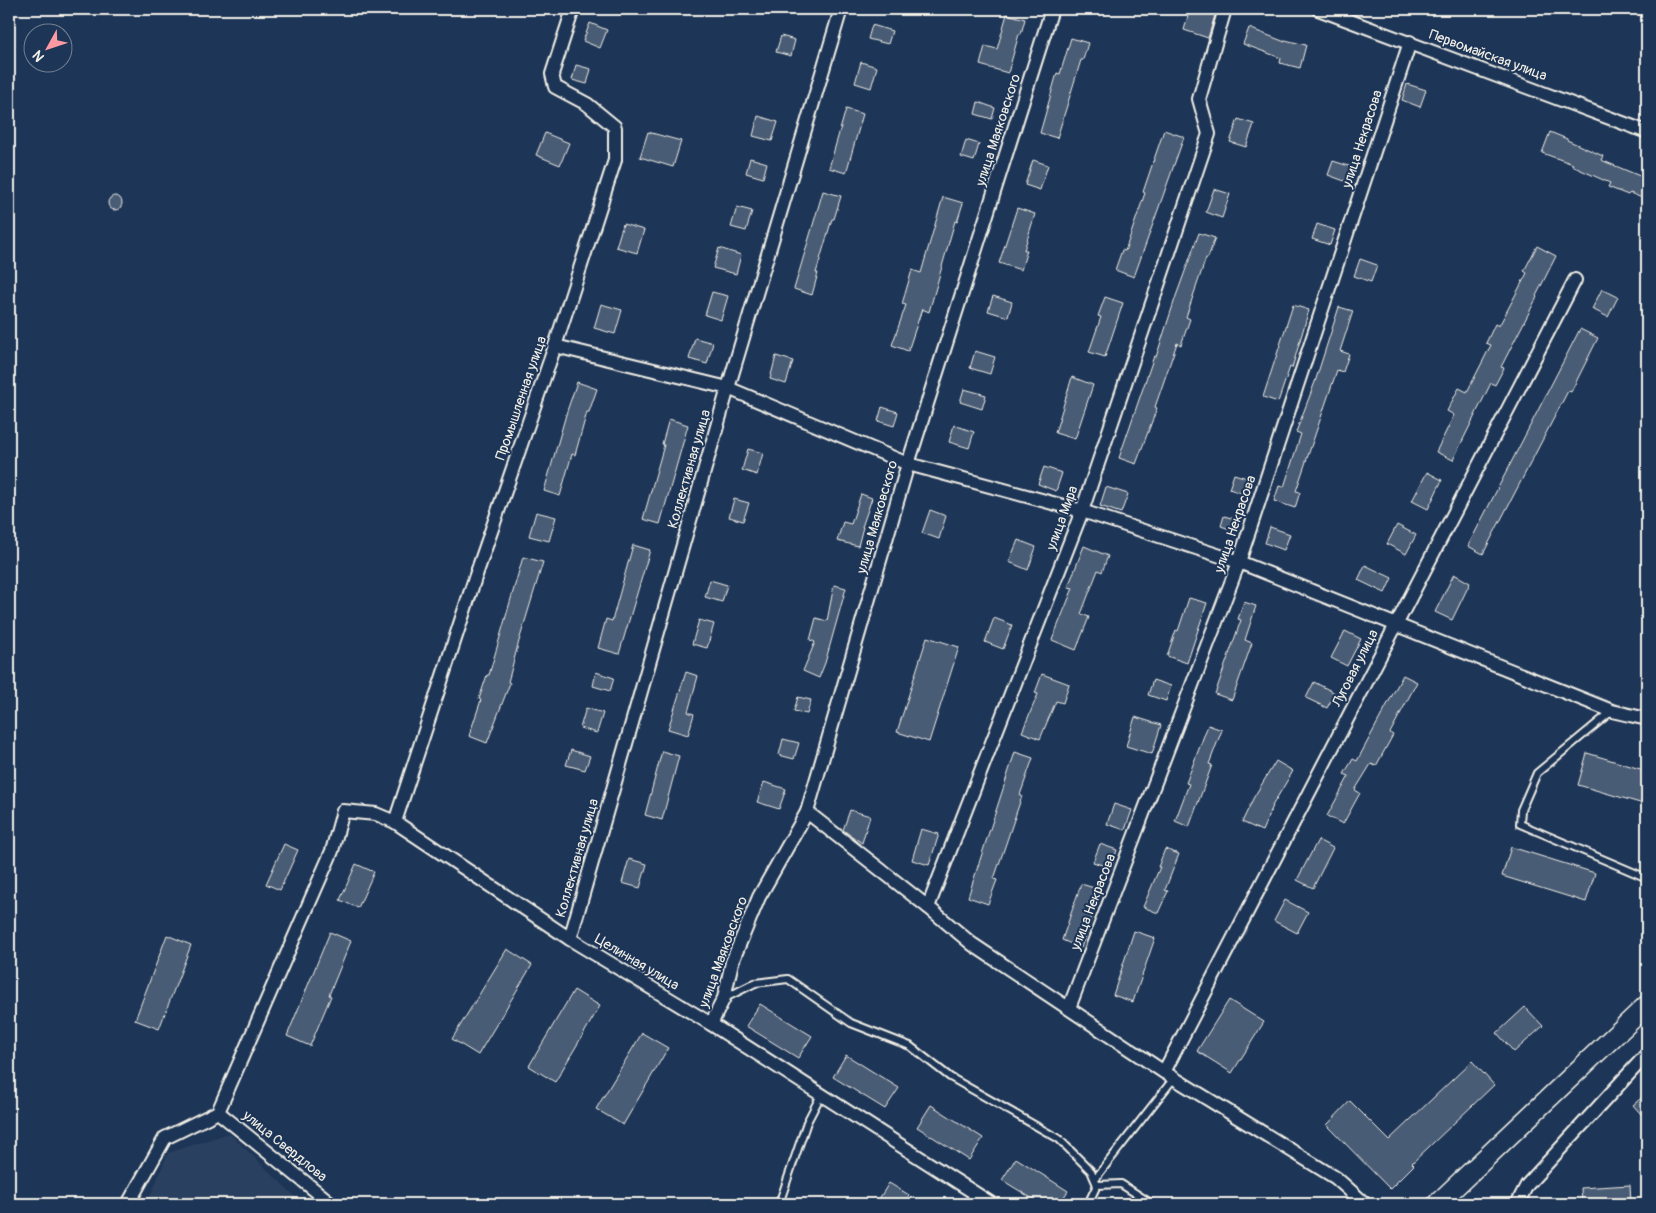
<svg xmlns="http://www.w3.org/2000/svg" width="1656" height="1213" viewBox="0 0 1656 1213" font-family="Pangolin,sans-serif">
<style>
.built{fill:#2a4060}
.building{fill:#485b74;stroke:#f4f1e8}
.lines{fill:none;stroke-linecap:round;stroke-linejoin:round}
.lane-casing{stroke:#f4f1e8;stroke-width:10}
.street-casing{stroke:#f4f1e8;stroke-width:16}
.secondary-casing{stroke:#f4f1e8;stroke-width:22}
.lane{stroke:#1d3557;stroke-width:6}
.street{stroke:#1d3557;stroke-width:12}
.secondary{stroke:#1d3557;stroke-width:19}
.labels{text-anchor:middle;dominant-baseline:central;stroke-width:4;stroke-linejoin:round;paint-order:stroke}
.street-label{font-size:14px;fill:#f4f1e8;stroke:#1d3557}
</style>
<rect width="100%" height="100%" fill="#1d3557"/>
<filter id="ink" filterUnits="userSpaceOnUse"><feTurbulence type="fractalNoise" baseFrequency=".02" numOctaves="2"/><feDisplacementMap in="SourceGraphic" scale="10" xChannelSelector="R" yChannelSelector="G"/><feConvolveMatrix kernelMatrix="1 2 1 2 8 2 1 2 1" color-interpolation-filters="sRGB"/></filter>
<g filter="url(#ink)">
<polygon class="built" points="229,1133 303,1204 147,1204 168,1153"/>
<g class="building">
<polygon points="1190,9 1206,9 1216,12 1208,38 1184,30"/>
<polygon points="1007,14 1025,19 1021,34 1019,34 1008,73 980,65 985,46 997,49"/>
<polygon points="590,23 607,30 600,48 583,41"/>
<polygon points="872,25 892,31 888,44 868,39"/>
<polygon points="1249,28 1285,42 1285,40 1306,45 1300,68 1280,63 1281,58 1243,44"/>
<polygon points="781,36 795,40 791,56 776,52"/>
<polygon points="1071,38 1088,43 1083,60 1081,60 1057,138 1040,133 1057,73 1060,74"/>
<polygon points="861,62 877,67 871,88 855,83"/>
<polygon points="576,65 591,69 587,84 572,80"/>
<polygon points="1407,84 1426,90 1420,107 1402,100"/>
<polygon points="978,102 995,108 992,119 975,114"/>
<polygon points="846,109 863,114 846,173 829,168"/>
<polygon points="758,116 778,122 772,141 753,136"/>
<polygon points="1238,119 1254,124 1246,147 1230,142"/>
<polygon points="1164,130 1184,137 1134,277 1115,270 1122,250 1125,251 1145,193 1143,192"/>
<polygon points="648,132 681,141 673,167 640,157"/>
<polygon points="1550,132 1567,139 1567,140 1603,156 1601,160 1647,179 1647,200 1630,193 1628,195 1608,187 1610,183 1572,166 1573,164 1542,153"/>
<polygon points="545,133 569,143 560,165 536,155"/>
<polygon points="966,140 979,144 974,161 961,157"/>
<polygon points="750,158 767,163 763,178 746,173"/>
<polygon points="1033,160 1048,165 1040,190 1025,185"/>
<polygon points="1333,161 1355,168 1350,183 1328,175"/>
<polygon points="1214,189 1230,194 1222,218 1206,212"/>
<polygon points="823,191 841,196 834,219 832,219 816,273 818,273 812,295 794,289"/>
<circle cx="115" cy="203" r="7"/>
<polygon points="943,197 963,203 957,222 955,221 929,312 922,309 908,351 892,345 906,305 902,304 912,270 921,273"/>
<polygon points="737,207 752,211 746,231 731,227"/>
<polygon points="1017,208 1035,214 1024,250 1027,250 1021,270 999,263"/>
<polygon points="623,224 644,230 637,253 616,247"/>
<polygon points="1317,224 1335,230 1330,245 1312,239"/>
<polygon points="1199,233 1215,238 1208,258 1206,258 1186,317 1190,319 1181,345 1177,343 1155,407 1157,408 1136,464 1119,458 1154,356 1156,357 1176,296"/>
<polygon points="1537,246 1556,256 1536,296 1537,297 1501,367 1504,368 1495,385 1491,383 1453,460 1436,452 1454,415 1447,411 1459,388 1467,392 1491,345 1486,343 1495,324 1499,326 1527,273 1524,271"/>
<polygon points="719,248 741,255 736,274 713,268"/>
<polygon points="1360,259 1377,265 1371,282 1354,276"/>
<polygon points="1602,289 1618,297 1608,317 1592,309"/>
<polygon points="712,292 728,296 721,320 705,315"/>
<polygon points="993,296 1012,302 1008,317 988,311"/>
<polygon points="1105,297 1123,303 1105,357 1089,352 1101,317 1098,316"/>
<polygon points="601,304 622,310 615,334 594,328"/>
<polygon points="1293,305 1309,310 1292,368 1290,367 1278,402 1263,397"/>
<polygon points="1339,307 1353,311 1340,351 1349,354 1343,372 1337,370 1296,491 1300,492 1295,508 1274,501 1279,486 1284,487 1301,434 1296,432 1315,382"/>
<polygon points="1580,329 1598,338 1571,392 1568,391 1483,554 1468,546"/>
<polygon points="695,338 713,343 707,364 689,359"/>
<polygon points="975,351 995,357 990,374 970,368"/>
<polygon points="776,356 793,361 786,384 770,379"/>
<polygon points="1072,377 1093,385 1075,439 1055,433"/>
<polygon points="577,382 597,389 589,412 587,412 575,455 572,454 560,496 544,491 567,411"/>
<polygon points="964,389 986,395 982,409 960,402"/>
<polygon points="882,407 898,412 894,426 878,421"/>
<polygon points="669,419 688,425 660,524 643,519 664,445 662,444"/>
<polygon points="954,425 974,432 969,448 949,442"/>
<polygon points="748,449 763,453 757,475 742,470"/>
<polygon points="1044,467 1062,473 1056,491 1038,484"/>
<polygon points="1427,472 1442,480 1428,509 1412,501"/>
<polygon points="1234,474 1250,479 1245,494 1229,489"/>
<polygon points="1106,487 1128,494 1121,513 1100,506"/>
<polygon points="861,494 872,498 862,527 863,527 858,546 837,541 843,522 851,524"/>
<polygon points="734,499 749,503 743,521 729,517"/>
<polygon points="930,510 946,516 939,539 922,533"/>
<polygon points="536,512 556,517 549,541 529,536"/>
<polygon points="1224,516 1239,520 1235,531 1221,526"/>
<polygon points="1397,525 1416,535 1406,554 1387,544"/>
<polygon points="1270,527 1290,534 1284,550 1265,543"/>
<polygon points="1018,540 1036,547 1028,570 1009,562"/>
<polygon points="633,545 650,550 619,654 598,648 606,619 612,621"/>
<polygon points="1084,546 1108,556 1102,572 1098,570 1081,614 1089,617 1076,650 1052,640 1073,588 1068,587"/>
<polygon points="523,557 543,562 519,641 508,682 510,683 487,743 469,736 481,700 479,699 487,675 489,675"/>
<polygon points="1365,565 1392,578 1385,593 1358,580"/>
<polygon points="1454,574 1470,583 1452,620 1435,612"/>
<polygon points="710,580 727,585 722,602 705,597"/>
<polygon points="834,585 846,588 825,663 819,678 803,671 815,642 810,640 816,618 827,621"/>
<polygon points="1189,598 1207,603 1187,663 1167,656 1176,630 1178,631"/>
<polygon points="1244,602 1256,606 1245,640 1252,643 1232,700 1215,694 1241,620 1238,619"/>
<polygon points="994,618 1012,625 1003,649 985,642"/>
<polygon points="699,620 714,624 707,648 692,644"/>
<polygon points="1345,631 1361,639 1347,666 1331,658"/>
<polygon points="927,637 959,647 929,742 897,732"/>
<polygon points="596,672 614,678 610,691 593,686"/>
<polygon points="686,672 698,676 688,712 694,714 688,735 668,729"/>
<polygon points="1042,674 1069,684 1063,703 1056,701 1040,739 1022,732 1038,694 1035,693"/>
<polygon points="1403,675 1417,682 1390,733 1393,735 1376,766 1371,764 1355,790 1360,793 1343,824 1327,816 1349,776 1344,774 1353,759 1357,761"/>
<polygon points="1153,680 1171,686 1166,701 1148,695"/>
<polygon points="1314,682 1335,693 1327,708 1306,698"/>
<polygon points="798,697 811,700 807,714 794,711"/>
<polygon points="586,708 603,713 597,733 580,728"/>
<polygon points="1135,717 1161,725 1152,754 1126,746"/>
<polygon points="1208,725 1222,730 1209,764 1212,765 1189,827 1175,821 1189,784 1186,783"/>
<polygon points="783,739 799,743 794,759 779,755"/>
<polygon points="571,750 590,756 585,770 566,765"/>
<polygon points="662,751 679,756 662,820 645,815"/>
<polygon points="1015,752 1033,758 1020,795 1022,796 994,879 997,880 988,904 968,897"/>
<polygon points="1587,753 1647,771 1647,805 1578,785"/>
<polygon points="1276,761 1293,771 1272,806 1273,806 1262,831 1242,822 1254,797"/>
<polygon points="764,782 786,789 779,809 757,802"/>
<polygon points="1114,804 1132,810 1125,830 1107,824"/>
<polygon points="850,810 870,816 862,843 843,830"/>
<polygon points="921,829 939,834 929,865 912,860"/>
<polygon points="1318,840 1333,848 1313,888 1297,880"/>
<polygon points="284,844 298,850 280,890 266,884"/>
<polygon points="1100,844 1117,850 1111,868 1093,862"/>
<polygon points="1511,847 1595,873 1586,902 1502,876"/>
<polygon points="1165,849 1179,854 1165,890 1168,891 1158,913 1143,907 1160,867 1158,867"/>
<polygon points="629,859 647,864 640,888 622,883"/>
<polygon points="356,864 374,872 358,908 340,900"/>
<polygon points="1081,884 1101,890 1081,948 1062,940"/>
<polygon points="1285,900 1308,912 1297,933 1274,921"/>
<polygon points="1134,931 1155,938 1133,1002 1113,995"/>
<polygon points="330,932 351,941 329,995 331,996 310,1046 287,1036"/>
<polygon points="167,935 191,945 159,1029 135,1020"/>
<polygon points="507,949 532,965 478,1055 452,1039"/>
<polygon points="574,990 600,1006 555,1082 529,1066"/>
<polygon points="1229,1000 1264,1022 1232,1073 1197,1051"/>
<polygon points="760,1004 812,1036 798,1058 746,1026"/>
<polygon points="1525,1007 1543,1026 1514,1052 1497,1033"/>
<polygon points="642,1033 668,1048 623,1125 596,1109"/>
<polygon points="846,1055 899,1088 885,1109 833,1077"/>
<polygon points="1472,1061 1494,1085 1412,1163 1414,1165 1390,1189 1327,1125 1350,1101 1389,1140"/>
<polygon points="1647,1093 1647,1121 1633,1105"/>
<polygon points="931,1105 983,1138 969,1160 917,1127"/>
<polygon points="1016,1158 1068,1191 1059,1204 1041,1204 1002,1180"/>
<polygon points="889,1183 909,1195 903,1204 876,1204"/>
<polygon points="1630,1185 1631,1204 1582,1204 1581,1188"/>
</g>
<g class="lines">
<g class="lane-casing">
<g id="lane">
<polyline points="1612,711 1537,773 1521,810 1520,824 1647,878"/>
<polyline points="725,998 755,983 788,979 851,1023 910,1046 950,1077 1059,1139 1091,1171 1097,1185 1088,1204"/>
<polyline points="1095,1179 1174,1078"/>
<polyline points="1097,1185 1121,1184 1152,1204"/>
<polyline points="779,1204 807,1122 821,1095"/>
<polyline points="967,1204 974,1194"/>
</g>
</g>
<g class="street-casing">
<g id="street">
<polyline points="1318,9 1647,132"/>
<polyline points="555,346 728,388 908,464 1082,511 1239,562 1612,711 1647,719"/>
<polyline points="807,812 928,907 972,944 1164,1072 1336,1178 1365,1204"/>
<polyline points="395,822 475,578 555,346 615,160 615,127 587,104 555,87 552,74 573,9"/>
<polyline points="928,907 1082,511 1209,134 1199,99 1225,9"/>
<polyline points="570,939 728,388 841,9"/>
<polyline points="1069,1008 1239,562 1410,42"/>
<polyline points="711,1024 724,998 732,962 759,897 807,812 908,464 1052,9"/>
<polyline points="1164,1072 1575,280"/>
<polyline points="218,1112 332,1204"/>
<polyline points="128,1204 165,1138 218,1112 332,851 343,811 376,814 395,822 570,939 711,1024 992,1204"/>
<polyline points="1517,1204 1527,1185 1647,1054"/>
</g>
</g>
<g class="secondary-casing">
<polyline id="secondary" points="1437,1204 1647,1005"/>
</g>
<use href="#lane" class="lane"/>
<use href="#street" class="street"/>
<use href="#secondary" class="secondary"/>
</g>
</g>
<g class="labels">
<g class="street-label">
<text transform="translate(1488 55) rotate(20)">Первомайская улица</text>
<text transform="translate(998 130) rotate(-72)">улица Маяковского</text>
<text transform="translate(1362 139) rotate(-72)">улица Некрасова</text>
<text transform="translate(521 398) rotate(-71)">Промышленная улица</text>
<text transform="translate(689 469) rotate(-74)">Коллективная улица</text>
<text transform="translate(877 517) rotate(-74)">улица Маяковского</text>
<text transform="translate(1062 518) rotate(-70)">улица Мира</text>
<text transform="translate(1235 524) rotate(-71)">улица Некрасова</text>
<text transform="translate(1355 668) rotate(-63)">Луговая улица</text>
<text transform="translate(577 858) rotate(-74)">Коллективная улица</text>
<text transform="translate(1093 902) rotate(-69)">улица Некрасова</text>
<text transform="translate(723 952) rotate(-70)">улица Маяковского</text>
<text transform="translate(637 962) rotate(31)">Целинная улица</text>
<text transform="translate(285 1146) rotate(39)">улица Свердлова</text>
</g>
</g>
<rect width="1656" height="1213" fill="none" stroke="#1d3557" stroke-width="30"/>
<rect x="15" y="15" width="1626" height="1183" fill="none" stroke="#f4f1e8" stroke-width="2" filter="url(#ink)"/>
<g transform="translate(48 48) rotate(230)"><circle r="24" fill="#1d3557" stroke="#738091"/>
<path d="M0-4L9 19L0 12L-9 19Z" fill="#ff9aa2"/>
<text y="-8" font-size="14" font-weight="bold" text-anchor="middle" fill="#f4f1e8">N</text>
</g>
</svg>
